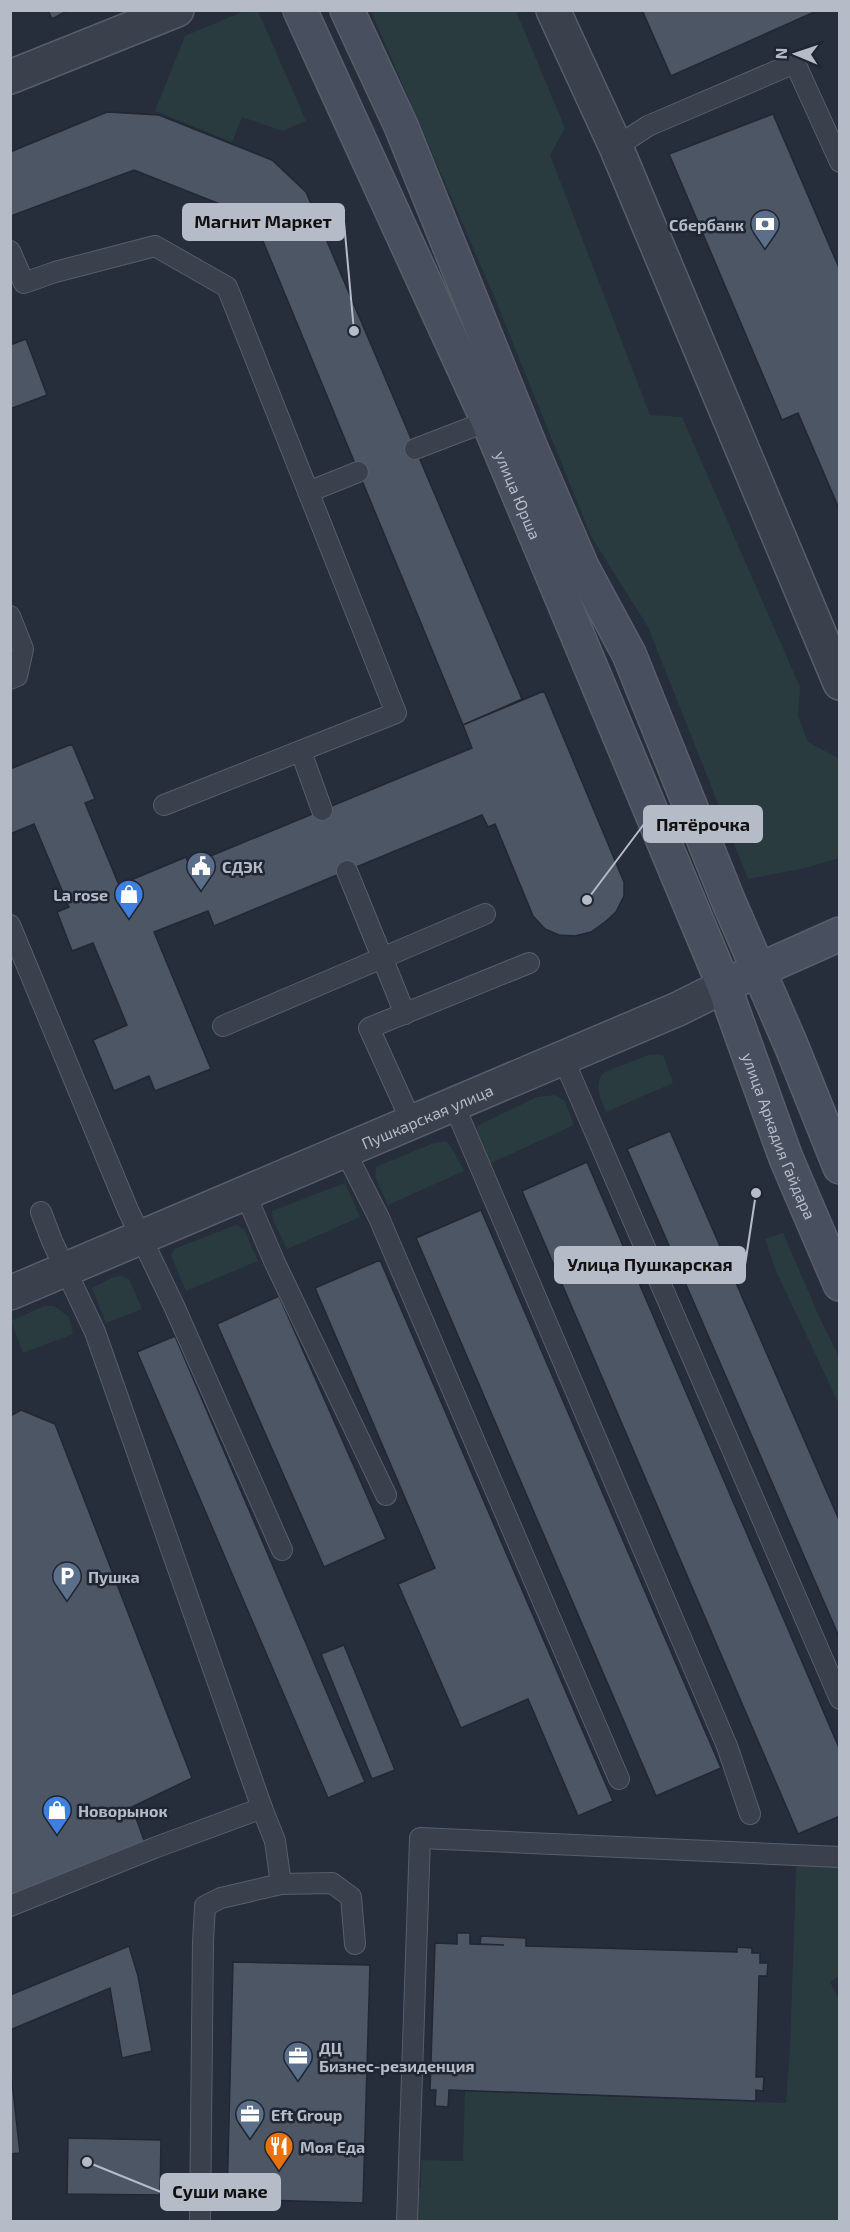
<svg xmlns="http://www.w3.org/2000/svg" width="850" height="2232" viewBox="0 0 850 2232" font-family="'Exo 2',sans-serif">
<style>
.green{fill:#293b3e}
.building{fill:#4d5665;stroke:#212733;stroke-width:1.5}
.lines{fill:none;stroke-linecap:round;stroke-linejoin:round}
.service-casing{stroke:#585e6a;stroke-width:22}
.minor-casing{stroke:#585e6a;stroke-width:36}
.tertiary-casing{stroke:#585e6a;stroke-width:36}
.secondary-casing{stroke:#585e6a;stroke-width:36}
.service{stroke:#3a404c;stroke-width:20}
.minor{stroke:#3a404c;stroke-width:33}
.tertiary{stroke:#3a404c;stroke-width:33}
.secondary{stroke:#484f5f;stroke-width:33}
.labels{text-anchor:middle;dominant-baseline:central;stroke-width:5;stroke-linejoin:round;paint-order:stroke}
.poi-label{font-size:16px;font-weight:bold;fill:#b6bcc7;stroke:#1f2531;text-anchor:start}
.street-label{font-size:16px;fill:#b6bcc7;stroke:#1f2531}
.leader{fill:none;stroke:#b6bcc7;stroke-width:2}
.callout-dot{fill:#b6bcc7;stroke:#1f2531;stroke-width:2}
.callout{fill:#b6bcc7;stroke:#b6bcc7;stroke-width:2}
.callout-label{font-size:18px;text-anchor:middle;font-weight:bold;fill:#111}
</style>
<rect width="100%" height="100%" fill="#262e3c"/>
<g class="green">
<polygon points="247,10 258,11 306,121 283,131 242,117 232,142 155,111 185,36"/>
<polygon points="371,11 516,11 565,128 550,155 650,415 682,417 800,687 798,716 808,742 838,758 839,761 839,858 805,868 748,879 648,627 591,536 496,301"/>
<path d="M658,1054L663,1055L673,1083L606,1112C601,1097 592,1084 605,1072L648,1055Z"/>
<polygon points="555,1095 565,1101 574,1125 489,1164 478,1136 477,1126 537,1097"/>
<polygon points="446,1141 453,1150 464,1171 388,1205 375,1176 376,1167 434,1143"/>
<polygon points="345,1183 360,1217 287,1249 273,1220 272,1211"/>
<polygon points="236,1225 244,1229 258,1261 186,1291 171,1256 174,1249"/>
<polygon points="783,1233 821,1321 839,1357 839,1404 776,1271 765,1239"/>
<polygon points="121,1276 129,1279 142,1309 106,1323 92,1288 111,1278"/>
<polygon points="44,1306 54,1306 69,1317 73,1334 23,1353 11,1321"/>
<polygon points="797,1845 839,1847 839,1976 830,1982 840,2002 839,2221 407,2222 408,2188 421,2188 421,2160 463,2161 465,2091 786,2103 790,2048"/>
</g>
<g class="building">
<polygon points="48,10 69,10 52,19"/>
<polygon points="642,10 819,10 671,76"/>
<polygon points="107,112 159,115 272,160 306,192 522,699 463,725 253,217 134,170 11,216 10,152"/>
<polygon points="773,114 840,270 840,511 798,413 782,420 669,154"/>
<polygon points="26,339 47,395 10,409 10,345"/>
<polygon points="544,691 624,882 624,896 616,912 605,922 591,932 575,936 559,935 545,929 533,916 495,824 488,827 482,815 214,926 208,911 154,932 211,1069 155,1091 149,1076 114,1091 93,1040 127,1025 93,943 72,951 57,912 69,907 34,824 10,834 10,769 72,744 95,799 85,803 119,885 186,857 189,865 472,748 463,725"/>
<polygon points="670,1131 840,1522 840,1639 627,1149"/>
<polygon points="587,1162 840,1750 840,1816 798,1834 522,1191"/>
<polygon points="481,1210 721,1768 656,1796 416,1238"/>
<polygon points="380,1260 613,1801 578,1816 528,1699 461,1728 398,1584 435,1568 315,1288"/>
<polygon points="279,1296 386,1539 324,1567 217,1324"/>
<polygon points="175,1336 365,1782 328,1798 137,1352"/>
<polygon points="21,1410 55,1424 192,1778 132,1807 145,1843 10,1898 10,1416"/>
<polygon points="344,1645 395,1770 372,1779 321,1654"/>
<polygon points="457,1933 470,1933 470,1944 504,1945 480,1944 481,1936 526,1938 526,1946 737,1952 737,1947 752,1948 752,1953 760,1953 760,1963 768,1963 767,1976 759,1976 756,2077 764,2077 763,2091 756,2090 756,2101 449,2090 448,2107 435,2106 436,2090 430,2090 435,1943 457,1944"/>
<polygon points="129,1946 138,1976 152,2051 122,2058 110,1988 10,2030 10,1995"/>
<polygon points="233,1962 370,1965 363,2203 227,2199"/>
<polygon points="10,2064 20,2153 10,2154"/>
<polygon points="68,2138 161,2140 160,2195 67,2194"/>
</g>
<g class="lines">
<g class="service-casing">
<g id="service">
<polyline points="616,147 648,126 795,63 840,162"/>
<polyline points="10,251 24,283 55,272 155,246 227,287 396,713 164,805"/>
<polyline points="415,449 488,421"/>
<polyline points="308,492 358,472"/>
<polyline points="10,616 23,649 17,676 10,679"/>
<polyline points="301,752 322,810"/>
<polyline points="347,871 405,1014"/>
<polyline points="10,925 128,1210 174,1306 282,1550"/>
<polyline points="223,1026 485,914"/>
<polyline points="563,1058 840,1699"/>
<polyline points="454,1105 727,1746 750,1814"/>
<polyline points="412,1123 369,1028 529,963"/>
<polyline points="345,1151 379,1218 619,1779"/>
<polyline points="245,1193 275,1263 386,1495"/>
<polyline points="262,1808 275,1841 281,1884"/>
<polyline points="10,1906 154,1848 262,1808 95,1332 52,1241 41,1212"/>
<polyline points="200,2222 203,1942 205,1906 221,1898 281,1884 332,1883 351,1897 355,1944"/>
<polyline points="407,2222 420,1838 840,1857"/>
</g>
</g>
<g class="minor-casing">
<g id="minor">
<polyline points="553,10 616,147 840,683"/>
<polyline points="10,77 177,10"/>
</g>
</g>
<g class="tertiary-casing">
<g id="tertiary">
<path id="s1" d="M10,1293L678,1009L724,986"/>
</g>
</g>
<g class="secondary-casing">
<g id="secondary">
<path id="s2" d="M300,10L488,421L724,986L786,1158L840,1284"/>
<polyline points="347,10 401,126 530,446 582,567 629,654 728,900 791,1045 840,1167"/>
<polyline points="739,979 840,934"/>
</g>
</g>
<use href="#service" class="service"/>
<use href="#minor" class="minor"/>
<use href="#tertiary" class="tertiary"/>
<use href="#secondary" class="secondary"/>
</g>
<defs>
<g id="bank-pin" transform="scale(1.5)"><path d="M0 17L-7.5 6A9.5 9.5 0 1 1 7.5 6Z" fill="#5c6f8a" stroke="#1f2531"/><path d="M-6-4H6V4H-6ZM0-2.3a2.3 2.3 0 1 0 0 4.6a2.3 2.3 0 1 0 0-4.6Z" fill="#fff"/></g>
<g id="civic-pin" transform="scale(1.5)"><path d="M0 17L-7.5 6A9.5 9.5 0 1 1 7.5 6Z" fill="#5c6f8a" stroke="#1f2531"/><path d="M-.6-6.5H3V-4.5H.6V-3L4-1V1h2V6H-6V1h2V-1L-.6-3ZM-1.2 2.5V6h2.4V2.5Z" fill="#fff"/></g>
<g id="shop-pin" transform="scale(1.5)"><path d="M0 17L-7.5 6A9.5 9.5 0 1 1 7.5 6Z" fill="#3f7fe0" stroke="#1f2531"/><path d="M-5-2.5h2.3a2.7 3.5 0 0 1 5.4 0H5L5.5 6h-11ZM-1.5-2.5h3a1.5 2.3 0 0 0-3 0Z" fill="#fff"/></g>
<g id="parking-pin" transform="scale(1.5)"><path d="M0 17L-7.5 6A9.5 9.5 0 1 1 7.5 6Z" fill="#5c6f8a" stroke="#1f2531"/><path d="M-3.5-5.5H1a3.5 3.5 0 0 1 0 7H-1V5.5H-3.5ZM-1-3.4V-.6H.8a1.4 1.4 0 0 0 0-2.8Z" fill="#fff"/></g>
<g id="office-pin" transform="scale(1.5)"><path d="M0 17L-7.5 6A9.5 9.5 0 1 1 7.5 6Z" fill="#5c6f8a" stroke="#1f2531"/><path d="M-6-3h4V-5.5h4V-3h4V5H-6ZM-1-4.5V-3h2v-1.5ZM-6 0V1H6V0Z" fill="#fff"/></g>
<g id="restaurant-pin" transform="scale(1.5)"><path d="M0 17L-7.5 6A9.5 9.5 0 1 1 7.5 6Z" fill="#e8710a" stroke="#1f2531"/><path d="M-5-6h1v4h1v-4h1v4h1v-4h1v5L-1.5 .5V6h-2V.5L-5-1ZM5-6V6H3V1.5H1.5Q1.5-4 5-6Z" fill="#fff"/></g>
</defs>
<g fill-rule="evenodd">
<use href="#bank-pin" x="765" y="224"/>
<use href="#civic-pin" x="201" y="866"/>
<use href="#shop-pin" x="129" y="894"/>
<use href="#parking-pin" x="67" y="1576"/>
<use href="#shop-pin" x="57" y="1810"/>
<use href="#office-pin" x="298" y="2056"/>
<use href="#office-pin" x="250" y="2114"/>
<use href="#restaurant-pin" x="279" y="2146"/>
</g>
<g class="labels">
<g class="poi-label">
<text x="744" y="224" text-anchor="end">Сбербанк</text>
<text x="222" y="866">СДЭК</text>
<text x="108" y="894" text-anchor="end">La rose</text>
<text x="88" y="1576">Пушка</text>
<text x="78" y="1810">Новорынок</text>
<text x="319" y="2047">ДЦ<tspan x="319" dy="18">Бизнес-резиденция</tspan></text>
<text x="271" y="2114">Eft Group</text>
<text x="300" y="2146">Моя Еда</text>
</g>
<g class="street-label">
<text stroke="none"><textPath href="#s2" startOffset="532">улица Юрша</textPath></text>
<text stroke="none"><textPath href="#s1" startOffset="453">Пушкарская улица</textPath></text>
<text stroke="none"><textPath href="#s2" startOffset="1224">улица Аркадия Гайдара</textPath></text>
</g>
</g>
<path class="leader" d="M354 331L344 222M587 900L644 824M756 1193L745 1265M87 2162L161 2192"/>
<g class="callout-dot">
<circle cx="354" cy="331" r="6"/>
<circle cx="587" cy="900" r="6"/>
<circle cx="756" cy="1193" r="6"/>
<circle cx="87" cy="2162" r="6"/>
</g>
<g class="callout">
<rect x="183" y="204" width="161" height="36" rx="6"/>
<rect x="644" y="806" width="118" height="36" rx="6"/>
<rect x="555" y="1247" width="190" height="36" rx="6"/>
<rect x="161" y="2174" width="119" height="36" rx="6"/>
</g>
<g class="callout-label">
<text x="263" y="228">Магнит Маркет</text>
<text x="703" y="831">Пятёрочка</text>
<text x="650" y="1271">Улица Пушкарская</text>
<text x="220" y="2198">Суши маке</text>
</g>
<rect width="850" height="2232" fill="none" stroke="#b6bcc7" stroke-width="24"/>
<g transform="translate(796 54) rotate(272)" stroke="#1f2531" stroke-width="4.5" paint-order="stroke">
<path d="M0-4.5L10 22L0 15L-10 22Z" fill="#b6bcc7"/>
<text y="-9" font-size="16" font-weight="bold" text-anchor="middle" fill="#b6bcc7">N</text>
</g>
</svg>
